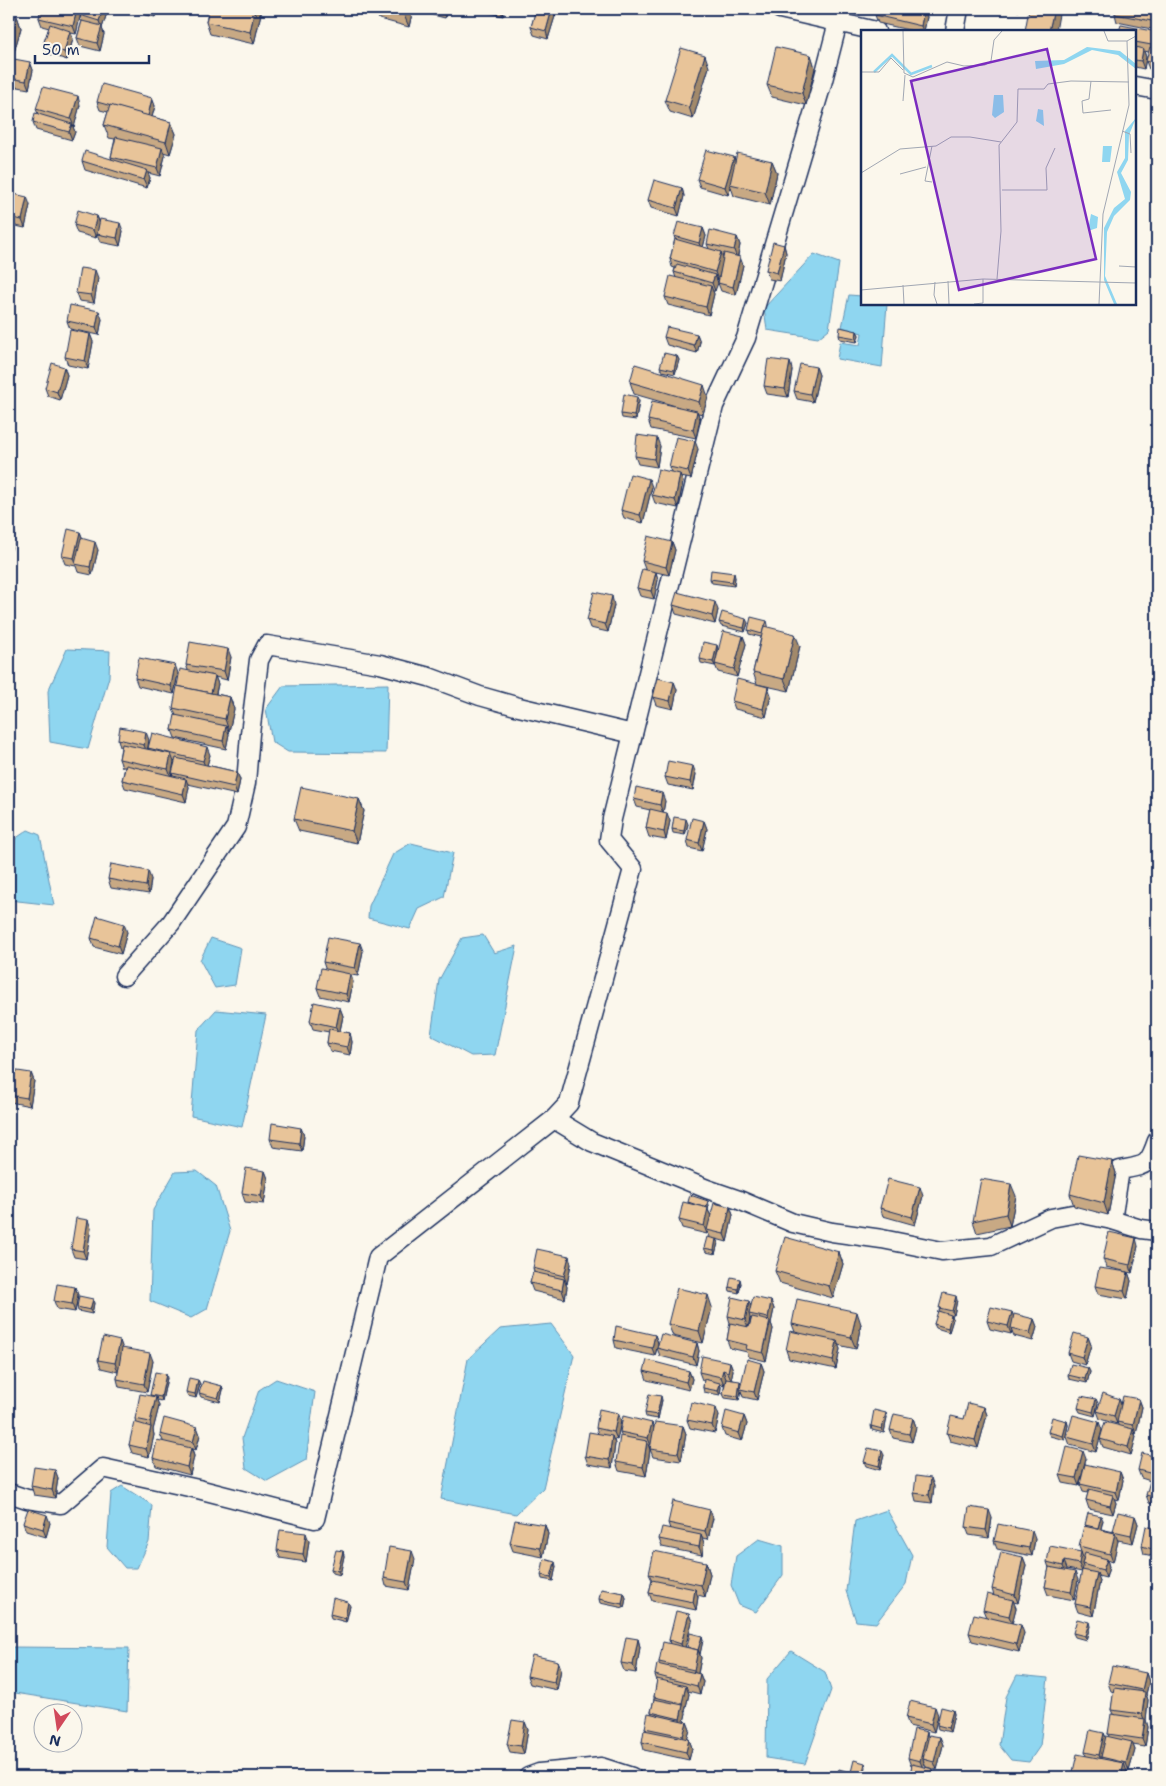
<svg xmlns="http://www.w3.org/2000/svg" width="1166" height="1786" viewBox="0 0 1166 1786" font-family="'Shantell Sans',sans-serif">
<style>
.water{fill:#8fd6f0;stroke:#6193b6}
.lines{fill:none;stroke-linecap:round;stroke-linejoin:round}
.minor-casing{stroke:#1b2f5e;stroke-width:21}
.minor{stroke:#fbf7ec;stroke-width:18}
.wall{fill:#c8a984;stroke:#1b2f5e;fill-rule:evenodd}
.shaded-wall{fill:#a2896b;stroke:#1b2f5e}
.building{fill:#e8c499;stroke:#1b2f5e}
.inset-river{fill:none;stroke:#8fd6f0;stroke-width:2.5}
.inset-road{fill:none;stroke:#a1a7b3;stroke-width:1}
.view{fill:#7b2cbf;fill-opacity:0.15;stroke:#7b2cbf;stroke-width:2.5}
.inset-edge{fill:none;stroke:#1b2f5e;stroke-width:2.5}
</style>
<rect width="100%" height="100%" fill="#fbf7ec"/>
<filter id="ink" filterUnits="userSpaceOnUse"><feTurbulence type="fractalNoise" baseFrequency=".02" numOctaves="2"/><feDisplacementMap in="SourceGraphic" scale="10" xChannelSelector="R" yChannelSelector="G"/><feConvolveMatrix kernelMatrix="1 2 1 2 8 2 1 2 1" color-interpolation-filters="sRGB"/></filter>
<g filter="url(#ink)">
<g class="water">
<polygon points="814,254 839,263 829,329 818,338 767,330 764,308"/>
<polygon points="849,295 862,296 862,304 887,304 882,367 837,359 840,342 860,345 862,333 842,327"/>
<polygon points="67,649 110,651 109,677 88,749 50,742 48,691"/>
<polygon points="388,684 386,753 288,752 272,742 266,709 283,686"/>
<polygon points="28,830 40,835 54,905 9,900 15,839"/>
<polygon points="411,843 453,853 444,897 419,909 410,929 368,918 369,906 393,854"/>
<polygon points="483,935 494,953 517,946 495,1055 471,1056 431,1035 439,980 462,938"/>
<polygon points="211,938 241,948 235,985 215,988 200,960"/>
<polygon points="216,1010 266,1015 242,1127 191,1116 198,1030"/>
<polygon points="197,1171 216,1186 230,1231 207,1309 191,1318 150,1301 153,1210 175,1172"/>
<polygon points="551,1324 574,1355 543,1488 516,1514 441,1499 468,1359 500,1329"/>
<polygon points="276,1379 315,1392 306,1460 267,1481 246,1468 242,1438 259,1390"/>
<polygon points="122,1486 152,1505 149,1542 137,1568 125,1568 107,1547 111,1493"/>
<polygon points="887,1510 912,1555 906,1584 876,1623 856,1621 846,1591 855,1521"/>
<polygon points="759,1539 783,1546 783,1575 756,1612 739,1605 731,1585 736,1556"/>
<polygon points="9,1647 129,1648 127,1711 9,1692"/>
<polygon points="791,1651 825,1672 831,1690 805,1764 766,1758 767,1679"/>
<polygon points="1017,1675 1048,1678 1040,1746 1029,1762 1011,1760 999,1745 1006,1697"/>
</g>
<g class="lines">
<g class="minor-casing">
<g id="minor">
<polyline points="780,9 876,31"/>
<polyline points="955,31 959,9"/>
<polyline points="1135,86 1157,90"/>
<polyline points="124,976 171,923 236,827 246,783 250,734 259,660 267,645 380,664 429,677 480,696 519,707 633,734"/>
<polyline points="554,1119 592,1142 707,1189 739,1200 793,1223 832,1232 882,1239 942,1251 991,1246 1051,1218 1078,1213 1112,1220 1141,1229 1157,1231"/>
<path d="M1112,1220L1120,1170C1146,1165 1148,1167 1157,1141"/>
<polyline points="9,1493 27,1499 61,1504 103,1468 198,1489 315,1519 378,1257 554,1119 569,1103 633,869 609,840 612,819 714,406 746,338 822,84 838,22"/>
<polyline points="528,1777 539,1773 601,1767 632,1777"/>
</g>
</g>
<use href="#minor" class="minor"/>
</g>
<g class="wall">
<polygon points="41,9 105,9 107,13 102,28 104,34 100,51 80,46 77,38 82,21 80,16 76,34 71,33 73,39 67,60 46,53 43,45 49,28 42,26 39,18"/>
<polygon points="132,9 157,9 155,17 133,12"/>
<polygon points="209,9 262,9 254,44 210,34 206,22"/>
<polygon points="351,9 413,9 409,27 379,19 376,12 375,16"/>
<polygon points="416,9 447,9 445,18 417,11"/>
<polygon points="475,9 505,9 503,16"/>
<polygon points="518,9 554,9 556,13 548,39 534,35 531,27 535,14 519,10"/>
<polygon points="924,9 927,17 924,31 913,31 878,23 875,15"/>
<polygon points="1009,9 1019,9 1019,11"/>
<polygon points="1157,9 1157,30 1117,22 1115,14"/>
<polygon points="9,14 17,16 21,28 12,59 9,57"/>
<polygon points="1135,31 1157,32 1157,71 1149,69 1146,61 1149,52 1144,51 1146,57 1144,69 1135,67"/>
<polygon points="811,55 815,68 806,105 772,97 767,85"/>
<polygon points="30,62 33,70 29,89 13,86 10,78"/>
<polygon points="709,67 693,119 670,112 665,100"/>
<polygon points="152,98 155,106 152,117 171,122 176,134 170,154 163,152 165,156 160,176 148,173 150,178 147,188 85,170 82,161 112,160 111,157 115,139 109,138 104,125 108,112 100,110 97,102"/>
<polygon points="80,105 74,127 73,127 75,132 72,140 36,130 33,122 38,114 36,109"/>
<polygon points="735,161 772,161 777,173 770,205 734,196 731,187 728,195 700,187 697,179"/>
<polygon points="682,188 684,196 679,216 651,208 648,200"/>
<polygon points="30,205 25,228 11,225 9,217"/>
<polygon points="97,216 100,223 123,231 120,246 100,242 97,234 98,232 96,238 77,233 74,225"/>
<polygon points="703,228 706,236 703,247 709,249 707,244 737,237 740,245 738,256 743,265 736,295 721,291 718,283 720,274 718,280 716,279 715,291 713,291 714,294 709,315 668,305 665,297 676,278 674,272 675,268 672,267 670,259 675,239 674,236"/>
<polygon points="784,245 786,253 780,281 769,279 766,270"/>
<polygon points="98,278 94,303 79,301 76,293"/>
<polygon points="102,319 99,335 70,329 67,321"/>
<polygon points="857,331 859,335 857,342 840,339 839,335"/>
<polygon points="90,334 93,342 88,369 68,365 65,357"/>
<polygon points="697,334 700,342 697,353 667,345 664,337"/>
<polygon points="677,356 679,360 675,374 662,371 660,367"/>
<polygon points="790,362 792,370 788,397 767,394 764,386"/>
<polygon points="64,367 67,375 60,400 48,396 45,388"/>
<polygon points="816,367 819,375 813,402 797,399 794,391"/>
<polygon points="630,382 708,397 703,414 698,413 700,419 696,438 651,429 648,420 679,407 634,394"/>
<polygon points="639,401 636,420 622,418 621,414"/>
<polygon points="660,446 657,467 638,464 635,456"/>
<polygon points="698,449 691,479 681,477 683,482 678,508 655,503 652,495 671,472 669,467"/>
<polygon points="652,487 643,523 624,518 621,510"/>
<polygon points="80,532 83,539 98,550 92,575 78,572 76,566 65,564 62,556"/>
<polygon points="672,542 675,550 669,575 656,572 658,580 654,599 640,596 637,588 645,569 642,561"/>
<polygon points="735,577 734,586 712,583 710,579"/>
<polygon points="614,605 608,632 590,628 587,620"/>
<polygon points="673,605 718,610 715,624 676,614"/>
<polygon points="767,621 768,625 768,627 800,646 789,691 757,684 753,672 761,637 749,634 748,630"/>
<polygon points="719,622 748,623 745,632 721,626"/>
<polygon points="743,636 746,644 737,677 718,672 715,665 715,666 701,663 700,659"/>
<polygon points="231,657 227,680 215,677 218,684 216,694 230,697 234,709 229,731 228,731 229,734 226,749 175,738 172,730 176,716 173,708 188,670 186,665"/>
<polygon points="178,673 174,694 138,686 135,678"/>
<polygon points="674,682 677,690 673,709 656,705 653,697"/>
<polygon points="771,695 766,717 735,709 732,701"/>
<path d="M118,739L149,740L147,750H149L148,748L210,755L207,765L237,772L240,780L237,795L188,784L189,787L186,802L125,788L122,780L125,767H122L119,759L121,747H120ZM174,761L175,762L172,773L173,776L172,775Z"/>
<polygon points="696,774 693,790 668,785 665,777"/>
<polygon points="359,799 364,811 357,843 299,831 294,819"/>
<polygon points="634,799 665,801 663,812 670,821 666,840 649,837 646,828 650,810 637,807"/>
<polygon points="704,821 707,829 702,851 689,848 687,840"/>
<polygon points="688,824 685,835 673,833 672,829"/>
<polygon points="108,879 151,879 149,894 111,888"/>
<polygon points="127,932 121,954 94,947 91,938"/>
<polygon points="363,951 358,976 351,975 353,982 349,1002 320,996 317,988 325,968 323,962"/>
<polygon points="340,1008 343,1016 340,1031 350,1033 352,1042 350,1055 330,1051 327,1043 329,1032 313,1029 310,1021"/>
<polygon points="31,1073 34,1081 30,1106 10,1102 9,1100 9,1082"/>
<polygon points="301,1128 304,1136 302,1151 273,1147 270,1139"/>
<polygon points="1112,1161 1116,1173 1108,1215 1074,1206 1070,1194"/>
<polygon points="265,1171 268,1179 264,1204 245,1202 242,1193"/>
<polygon points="923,1196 915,1225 883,1216 880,1208"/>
<polygon points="1016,1196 1010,1226 977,1233 973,1221"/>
<polygon points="688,1202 709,1205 708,1210 711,1216 730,1207 733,1215 727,1242 716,1239 718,1243 715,1254 706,1252 704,1248 710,1237 707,1230 707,1234 682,1228 679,1220 688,1204"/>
<polygon points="91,1228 86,1259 74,1257 71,1249"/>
<polygon points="1138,1246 1132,1273 1106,1267 1103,1259"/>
<polygon points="839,1252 843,1264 833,1298 780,1283 775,1271"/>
<polygon points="571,1264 567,1284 566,1284 567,1287 565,1299 533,1291 530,1283 534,1272 533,1268"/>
<polygon points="1128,1272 1131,1281 1127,1299 1098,1294 1095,1286"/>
<polygon points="741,1283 739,1293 730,1291 729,1287"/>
<polygon points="75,1287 78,1295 75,1312 57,1309 54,1301"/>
<polygon points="957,1300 954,1315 952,1315 953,1319 949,1332 936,1328 934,1324 940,1312 939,1308"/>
<path d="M771,1301L774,1309L771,1323L773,1329L766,1361L749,1357L747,1352L730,1348L727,1340L730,1323L728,1316L751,1305ZM750,1318L751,1319L749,1327L748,1326Z"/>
<polygon points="94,1303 92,1314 78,1311 77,1307"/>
<polygon points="712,1307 703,1343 673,1336 668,1324"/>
<polygon points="1014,1317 1034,1319 1037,1327 1033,1341 1014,1336 1012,1331 1011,1334 990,1329 987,1321"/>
<polygon points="792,1324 861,1324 856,1349 838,1345 840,1349 836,1369 789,1359 786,1350 795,1332"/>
<polygon points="655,1335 658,1343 655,1356 616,1348 614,1340"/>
<polygon points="1088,1337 1091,1345 1085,1365 1071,1361 1068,1353"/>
<polygon points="120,1341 122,1348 153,1361 147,1392 119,1387 117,1379 118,1372 101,1368 98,1360"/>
<polygon points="697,1343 699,1351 696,1365 660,1356 657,1348"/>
<polygon points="730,1362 733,1370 731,1379 741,1383 761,1363 764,1371 757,1400 743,1397 741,1391 739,1400 725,1398 723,1394 726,1379 724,1385 720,1384 721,1387 720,1395 704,1392 703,1388 704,1381 702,1380 699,1372"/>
<polygon points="1088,1368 1090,1372 1087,1383 1069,1379 1068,1375"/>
<polygon points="644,1371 689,1371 692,1379 689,1390 647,1380"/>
<polygon points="167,1378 162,1401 157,1400 159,1406 153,1430 154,1435 149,1457 132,1453 129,1445 136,1423 135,1419 151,1396 150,1395"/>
<polygon points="198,1380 200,1384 196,1398 188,1396 186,1392"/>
<polygon points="222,1386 223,1390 220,1402 201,1397 199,1393"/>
<polygon points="1119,1399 1121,1404 1139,1399 1142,1407 1136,1434 1135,1433 1136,1437 1131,1455 1103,1447 1100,1439 1118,1425 1117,1422 1117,1424 1100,1419 1097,1411"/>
<polygon points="662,1400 658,1419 646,1417 645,1413"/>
<polygon points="1098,1403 1095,1416 1080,1412 1078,1408"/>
<polygon points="984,1407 987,1415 978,1448 950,1441 947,1433 964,1419"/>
<polygon points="618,1413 621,1421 617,1440 614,1439 615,1444 612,1468 588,1464 585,1456 598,1434 596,1428"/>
<polygon points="719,1416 715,1433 690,1428 687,1420"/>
<polygon points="744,1416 747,1424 742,1441 725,1436 722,1428"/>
<polygon points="887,1417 884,1433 872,1430 871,1426"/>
<polygon points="913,1418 916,1427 912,1442 893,1438 890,1430"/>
<polygon points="1067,1421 1068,1425 1065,1440 1050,1436 1048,1432"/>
<polygon points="652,1423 654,1428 683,1426 686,1434 681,1461 653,1457 650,1449 651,1446 649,1446 650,1450 646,1476 619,1471 616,1462 622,1437 620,1432"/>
<polygon points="197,1427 200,1435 196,1450 192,1449 194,1456 190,1475 156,1466 153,1458 163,1441 160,1434"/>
<polygon points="1102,1430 1096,1452 1070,1445 1067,1437"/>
<polygon points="884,1455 880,1470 866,1466 864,1462"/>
<polygon points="1157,1457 1157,1483 1141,1478 1138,1470"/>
<polygon points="1086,1459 1079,1486 1063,1483 1060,1475"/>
<polygon points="55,1470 58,1478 55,1498 34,1495 31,1486"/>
<polygon points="1120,1472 1123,1480 1119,1500 1114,1499 1116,1503 1113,1514 1089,1509 1086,1500 1088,1493 1083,1492 1080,1484"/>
<polygon points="1157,1483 1157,1505 1149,1503 1146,1495"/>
<polygon points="934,1486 932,1503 916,1501 914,1493"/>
<polygon points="1135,1516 1138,1524 1133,1543 1118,1540 1118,1541 1113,1562 1107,1560 1109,1567 1106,1578 1098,1576 1100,1581 1093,1616 1078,1612 1075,1604 1082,1572 1067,1569 1066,1570 1078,1580 1074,1600 1048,1595 1045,1587 1049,1568 1047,1562 1081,1552 1079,1546 1086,1526 1085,1525 1103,1520 1101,1529 1114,1532 1113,1531"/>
<polygon points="713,1518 708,1539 702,1538 704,1543 702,1555 662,1547 659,1539 670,1529 668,1523"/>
<polygon points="992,1518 989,1538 969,1535 966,1527"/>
<polygon points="23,1523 50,1523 46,1537 26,1531"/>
<polygon points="545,1525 548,1534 543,1557 513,1551 510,1543"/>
<polygon points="1157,1529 1157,1557 1144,1554 1142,1546"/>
<polygon points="1035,1539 1032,1556 997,1549 994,1541"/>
<polygon points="309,1541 306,1562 280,1558 277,1550"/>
<polygon points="343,1551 344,1556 340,1575 333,1573 331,1569"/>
<polygon points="1023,1557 1026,1565 1018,1603 1013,1602 1016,1608 1012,1623 1024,1633 1019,1652 972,1641 969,1633 986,1617 983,1610 994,1596 992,1589"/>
<polygon points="415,1559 409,1590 386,1586 384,1578"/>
<polygon points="706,1562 710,1574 705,1597 698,1595 698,1597 696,1610 652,1601 649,1593 652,1580 649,1574"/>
<polygon points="556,1566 553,1581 542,1579 541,1575"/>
<polygon points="624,1593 626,1598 624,1608 600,1603 599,1599"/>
<polygon points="350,1606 346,1622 331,1618 330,1614"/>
<polygon points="689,1614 692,1622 685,1647 687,1648 702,1636 703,1640 700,1654 701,1658 698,1674 700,1674 703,1682 700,1694 688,1691 689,1694 685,1711 686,1713 684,1721 687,1722 690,1730 687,1739 689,1739 692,1748 689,1760 644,1750 642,1742 646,1730 645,1728 652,1714 651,1712 654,1699 654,1697 657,1681 655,1675 659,1664 659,1662 670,1644 669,1640"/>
<polygon points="1090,1626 1086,1640 1075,1637 1073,1633"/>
<polygon points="638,1639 640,1647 636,1673 624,1671 621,1663"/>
<polygon points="558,1661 561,1669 557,1690 530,1684 527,1676"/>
<polygon points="1146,1673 1149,1682 1146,1694 1148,1700 1146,1720 1148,1727 1145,1747 1133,1745 1135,1750 1129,1771 1127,1771 1128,1775 1128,1777 1072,1777 1072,1776 1086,1756 1085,1752 1104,1733 1106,1738 1109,1736 1108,1734 1113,1714 1111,1710 1114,1692 1111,1691 1108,1683"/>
<polygon points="953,1710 954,1714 950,1732 938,1729 937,1725"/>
<polygon points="938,1715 934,1732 909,1726 906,1718"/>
<polygon points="525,1722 528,1730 524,1754 510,1752 507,1744"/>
<polygon points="940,1737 943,1745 937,1770 926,1767 924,1763 923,1767 933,1769 934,1773 933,1777 904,1777 910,1777 910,1775 912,1766 911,1766 908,1758 929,1738"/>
</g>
<g class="shaded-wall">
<polygon points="77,9 82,9 76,34 73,26"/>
<polygon points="103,9 105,9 107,13 102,28 104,34 100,51 97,43 101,27 99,21"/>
<polygon points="152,9 157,9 155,17"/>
<polygon points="255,9 262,9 254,44 250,32"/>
<polygon points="373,9 375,9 376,12 375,16"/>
<polygon points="406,9 413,9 409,27 404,15"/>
<polygon points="442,9 447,9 445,18"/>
<polygon points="500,9 505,9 503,16"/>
<polygon points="552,9 554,9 556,13 548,39 546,31"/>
<polygon points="924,9 927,17 924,31 923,31 921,26"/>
<polygon points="1054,9 1060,9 1056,31 1049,31"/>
<polygon points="17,16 21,28 12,59 9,48 9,44"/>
<polygon points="70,31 73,39 67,60 64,52"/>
<polygon points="1143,49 1146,57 1144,69 1141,61"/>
<polygon points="705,55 709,67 693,119 689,107"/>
<polygon points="811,55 815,68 806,105 802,93"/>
<polygon points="30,62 33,70 29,89 26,81"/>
<polygon points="78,96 80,105 74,127 71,119"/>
<polygon points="152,98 155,106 150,124 148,116"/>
<polygon points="171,122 176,134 170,154 166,142"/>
<polygon points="72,124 75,132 72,140 69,132"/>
<polygon points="162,148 165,156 160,176 157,168"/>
<polygon points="734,157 737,166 730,184 731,187 728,195 725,187"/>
<polygon points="772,161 777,173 770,205 765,192"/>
<polygon points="147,170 150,178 147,188 144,180"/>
<polygon points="682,188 684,196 679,216 676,208"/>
<polygon points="27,197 30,205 25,228 22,220"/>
<polygon points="97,216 100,224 96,238 93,230"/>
<polygon points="120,223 123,231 120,246 117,238"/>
<polygon points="703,228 706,236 702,251 699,243"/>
<polygon points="737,237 740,245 737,259 734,250"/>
<polygon points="784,245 786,253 780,281 777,273"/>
<polygon points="721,252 724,260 718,280 715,272"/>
<polygon points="740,257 743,265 736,295 733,287"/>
<polygon points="95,270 98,278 94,303 91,295"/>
<polygon points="715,275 718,283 715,291 712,283"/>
<polygon points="711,286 714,294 709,315 706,307"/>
<polygon points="99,311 102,319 99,335 96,327"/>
<polygon points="857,331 859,335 857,342 856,338"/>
<polygon points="90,334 93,342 88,369 85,361"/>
<polygon points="697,334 700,342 697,353 694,345"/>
<polygon points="677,356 679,360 675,374 674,370"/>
<polygon points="790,362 792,370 788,397 785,389"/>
<polygon points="64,367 67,375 60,400 57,392"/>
<polygon points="816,367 819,375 813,402 810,394"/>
<polygon points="704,385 708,397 703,414 699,402"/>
<polygon points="637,397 639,401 636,420 634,416"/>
<polygon points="697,411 700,419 696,438 693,430"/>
<polygon points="657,438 660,446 657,467 654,459"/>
<polygon points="695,441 698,449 691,479 688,471"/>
<polygon points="680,474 683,482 678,508 675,500"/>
<polygon points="649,479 652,487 643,523 640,515"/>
<polygon points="12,524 15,533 10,553 9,551 9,537"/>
<polygon points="80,532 83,540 76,564 74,558"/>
<polygon points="95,542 98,550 92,575 90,567"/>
<polygon points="672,542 675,550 669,575 666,567"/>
<polygon points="656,572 658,580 654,599 651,591"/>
<polygon points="734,573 735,577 734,586 732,582"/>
<polygon points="612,596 614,605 608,632 605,624"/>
<polygon points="715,602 718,610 715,624 712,616"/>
<polygon points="11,613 12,617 9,630 9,622"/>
<polygon points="746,619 748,623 745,632 744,628"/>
<polygon points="795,634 800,646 789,691 784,679"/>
<polygon points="743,636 746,644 737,677 734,669"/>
<polygon points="717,645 718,649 715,666 713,662"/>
<polygon points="228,649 231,657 227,680 224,671"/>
<polygon points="175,665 178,673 174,694 171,686"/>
<polygon points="215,676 218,684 214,701 211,693"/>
<polygon points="674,682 677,690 673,709 670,701"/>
<polygon points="768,687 771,695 766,717 763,709"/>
<polygon points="230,697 234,709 229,731 225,719"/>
<polygon points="226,726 229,734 226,749 223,741"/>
<polygon points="146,732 149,740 147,753 144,745"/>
<polygon points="207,747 210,755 206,769 203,761"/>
<polygon points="171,754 174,762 171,777 168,769"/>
<polygon points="693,766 696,774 693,790 690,782"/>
<polygon points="237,772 240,780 237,795 234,787"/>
<polygon points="186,779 189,787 186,802 183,794"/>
<polygon points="662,793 665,801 663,813 660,805"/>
<polygon points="359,799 364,811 357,843 352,831"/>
<polygon points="667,813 670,821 666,840 664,832"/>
<polygon points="686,819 688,824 685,835 684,831"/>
<polygon points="704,821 707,829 702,851 699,843"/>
<polygon points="148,871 151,879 149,894 146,886"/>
<polygon points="124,924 127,932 121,954 118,946"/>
<polygon points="9,927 12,935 9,950"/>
<polygon points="360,943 363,951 358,976 355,968"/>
<polygon points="350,974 353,982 349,1002 346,994"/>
<polygon points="340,1008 343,1016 339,1035 336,1027"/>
<polygon points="350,1033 352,1042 350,1055 347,1047"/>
<polygon points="31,1073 34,1081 30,1106 27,1098"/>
<polygon points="301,1128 304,1136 302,1151 299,1143"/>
<polygon points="1112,1161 1116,1173 1108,1215 1104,1203"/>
<polygon points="265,1171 268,1179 264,1204 261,1196"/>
<polygon points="1011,1184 1016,1196 1010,1226 1006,1214"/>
<polygon points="920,1187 923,1196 915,1225 912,1217"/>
<polygon points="708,1201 709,1205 708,1210 711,1216 707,1234 704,1226 706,1208"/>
<polygon points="730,1207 733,1215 727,1242 724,1234"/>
<polygon points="88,1220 91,1228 86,1259 83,1251"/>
<polygon points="1136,1238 1138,1246 1132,1273 1130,1265"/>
<polygon points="716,1239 718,1243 715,1254 714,1250"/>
<polygon points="839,1252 843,1264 833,1298 829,1286"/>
<polygon points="569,1256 571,1264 567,1284 564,1276"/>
<polygon points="1128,1272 1131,1281 1127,1299 1124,1291"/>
<polygon points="564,1279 567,1287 565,1299 562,1290"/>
<polygon points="740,1279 741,1283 739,1293 738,1289"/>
<polygon points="75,1287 78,1295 75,1312 72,1304"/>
<polygon points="708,1295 712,1307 703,1343 699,1331"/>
<polygon points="956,1296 957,1300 954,1315 952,1311"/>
<polygon points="93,1299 94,1303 92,1314 90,1310"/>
<polygon points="749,1301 752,1309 749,1314 750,1318 748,1328 745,1320"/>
<polygon points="771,1301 774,1309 771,1323 773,1329 766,1361 763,1353 770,1324 768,1318"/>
<polygon points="857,1312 861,1324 856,1349 851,1337"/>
<polygon points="1012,1312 1015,1320 1011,1328 1012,1331 1011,1334 1008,1326"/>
<polygon points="951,1315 953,1319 949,1332 948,1328"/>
<polygon points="1034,1319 1037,1327 1033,1341 1030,1333"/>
<polygon points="655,1335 658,1343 655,1356 652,1348"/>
<polygon points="1088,1337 1091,1345 1085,1365 1082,1357"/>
<polygon points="120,1341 123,1349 118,1372 115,1363"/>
<polygon points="837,1341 840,1349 836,1369 833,1361"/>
<polygon points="697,1343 699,1351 696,1365 693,1357"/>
<polygon points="150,1353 153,1361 147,1392 144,1384"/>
<polygon points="730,1362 733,1370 731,1380 728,1372"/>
<polygon points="761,1363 764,1371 757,1400 754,1392"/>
<polygon points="1088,1368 1090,1372 1087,1383 1085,1379"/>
<polygon points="723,1370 726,1379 724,1385 721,1377"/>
<polygon points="689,1371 692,1379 689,1390 686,1382"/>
<polygon points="166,1374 167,1378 162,1401 161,1397"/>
<polygon points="198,1380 200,1384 196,1398 195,1394"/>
<polygon points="740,1381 742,1385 740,1389 741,1391 739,1400 738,1396"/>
<polygon points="720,1383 721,1387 720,1395 718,1391"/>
<polygon points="222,1386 223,1390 220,1402 218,1398"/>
<polygon points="661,1396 662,1400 658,1419 657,1415"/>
<polygon points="156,1397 159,1406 153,1430 154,1435 149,1457 146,1449 151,1427 150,1422"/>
<polygon points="1096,1399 1098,1403 1095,1416 1093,1412"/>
<polygon points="1119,1399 1122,1407 1117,1424 1114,1416"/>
<polygon points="1139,1399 1142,1407 1136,1434 1133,1425"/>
<polygon points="984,1407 987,1415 978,1448 975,1440"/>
<polygon points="716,1408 719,1416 715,1433 712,1425"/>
<polygon points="618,1413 621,1421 617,1440 614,1432"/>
<polygon points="886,1413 887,1417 884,1433 882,1429"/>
<polygon points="744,1416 747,1424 742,1441 739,1433"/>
<polygon points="913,1418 916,1427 912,1442 909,1434"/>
<polygon points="1067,1421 1068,1425 1065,1440 1063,1436"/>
<polygon points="1099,1422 1102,1430 1096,1452 1093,1444"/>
<polygon points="652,1423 655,1431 651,1446 648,1438"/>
<polygon points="683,1426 686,1434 681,1461 678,1453"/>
<polygon points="197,1427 200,1435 196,1450 193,1442"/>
<polygon points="1133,1429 1136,1437 1131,1455 1128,1447"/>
<polygon points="612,1436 615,1444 612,1468 609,1460"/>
<polygon points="647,1441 650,1450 646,1476 643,1467"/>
<polygon points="191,1448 194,1456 190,1475 187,1467"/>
<polygon points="882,1451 884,1455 880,1470 879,1466"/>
<polygon points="1083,1451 1086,1459 1079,1486 1076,1478"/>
<polygon points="55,1470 58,1478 55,1498 52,1490"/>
<polygon points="1120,1472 1123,1480 1119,1500 1116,1492"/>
<polygon points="931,1478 934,1486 932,1503 929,1495"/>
<polygon points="1113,1495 1116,1503 1113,1514 1110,1506"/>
<polygon points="710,1510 713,1518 708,1539 705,1531"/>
<polygon points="989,1510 992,1518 989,1538 986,1530"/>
<polygon points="47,1515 50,1523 46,1537 43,1529"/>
<polygon points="1101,1516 1103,1520 1100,1532 1098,1528"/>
<polygon points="1135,1516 1138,1524 1133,1543 1131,1535"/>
<polygon points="545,1525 548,1534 543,1557 540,1548"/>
<polygon points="1032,1531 1035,1539 1032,1556 1029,1548"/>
<polygon points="306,1533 309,1541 306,1562 303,1554"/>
<polygon points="1115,1533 1118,1541 1113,1562 1110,1554"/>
<polygon points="701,1535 704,1543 702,1555 699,1547"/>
<polygon points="343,1551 344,1556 340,1575 338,1571"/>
<polygon points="412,1551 415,1559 409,1590 406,1582"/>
<polygon points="1081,1552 1084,1560 1082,1564 1083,1567 1082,1572 1079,1564"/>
<polygon points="1023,1557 1026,1565 1018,1603 1015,1595"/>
<polygon points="1107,1559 1109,1567 1106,1578 1103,1570"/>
<polygon points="1064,1561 1067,1569 1066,1574 1063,1566"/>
<polygon points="555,1562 556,1566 553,1581 551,1577"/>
<polygon points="706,1562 710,1574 705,1597 701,1585"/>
<polygon points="1075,1572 1078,1580 1074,1600 1071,1592"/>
<polygon points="1097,1573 1100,1581 1093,1616 1090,1607"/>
<polygon points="695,1589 698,1597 696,1610 693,1602"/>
<polygon points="624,1593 626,1598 624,1608 622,1604"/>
<polygon points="1013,1600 1016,1608 1012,1624 1009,1616"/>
<polygon points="348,1602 350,1606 346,1622 345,1618"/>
<polygon points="689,1614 692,1622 684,1652 681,1644"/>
<polygon points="1089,1622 1090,1626 1086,1640 1085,1636"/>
<polygon points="1021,1625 1024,1633 1019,1652 1016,1644"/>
<polygon points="702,1636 703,1640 700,1654 698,1650"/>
<polygon points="638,1639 640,1647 636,1673 633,1665"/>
<polygon points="698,1650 701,1658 697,1678 694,1670"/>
<polygon points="558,1661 561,1669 557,1690 554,1682"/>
<polygon points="1146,1673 1149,1682 1146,1694 1148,1700 1146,1720 1148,1727 1145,1747 1142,1739 1145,1722 1142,1714 1145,1697 1142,1690"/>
<polygon points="700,1674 703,1682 700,1694 697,1686"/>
<polygon points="686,1686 689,1694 685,1711 686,1713 683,1727 680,1719 683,1705 682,1703"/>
<polygon points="935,1707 938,1715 934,1732 931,1724"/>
<polygon points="953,1710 954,1714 950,1732 948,1728"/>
<polygon points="525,1722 528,1730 524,1754 521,1746"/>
<polygon points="687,1722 690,1730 686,1744 683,1736"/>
<polygon points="927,1732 929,1740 923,1759 924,1763 923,1769 920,1761"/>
<polygon points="1104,1733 1107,1741 1101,1757 1102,1760 1102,1763 1099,1755"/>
<polygon points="940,1737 943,1745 937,1770 934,1762"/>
<polygon points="689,1739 692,1748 689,1760 686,1752"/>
<polygon points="1132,1742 1135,1750 1129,1771 1126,1763"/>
<polygon points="865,1763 866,1767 864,1777 862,1777 862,1776"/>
<polygon points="1124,1763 1128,1775 1128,1777 1121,1777"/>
<polygon points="933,1769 934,1773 933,1777 931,1777"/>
</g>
<g class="building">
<polygon points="41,9 77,9 73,26 39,18"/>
<polygon points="82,9 103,9 99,21 80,15"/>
<polygon points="209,9 255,9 250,32 206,22"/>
<polygon points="380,9 406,9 404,15"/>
<polygon points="536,9 552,9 546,31 531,27"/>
<polygon points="876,9 924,9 921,26 875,15"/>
<polygon points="1029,9 1054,9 1049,31 1025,31"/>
<polygon points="1115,9 1157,9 1157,22 1115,14"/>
<polygon points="9,14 17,16 9,44"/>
<polygon points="82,21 102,26 97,43 77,38"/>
<polygon points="50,24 70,31 64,52 43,45"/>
<polygon points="1121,25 1157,32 1157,46 1135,42 1135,31 1119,31"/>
<polygon points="776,47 811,55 802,93 767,85"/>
<polygon points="1135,47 1143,49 1141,61 1135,60"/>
<polygon points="1150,47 1157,49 1157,64 1146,61"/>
<polygon points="681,48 705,55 689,107 665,100"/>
<polygon points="14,59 30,62 26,81 10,78"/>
<polygon points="102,84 152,98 148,116 97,102"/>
<polygon points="43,87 78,96 71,119 36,109"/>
<polygon points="110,105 171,122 166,142 104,125"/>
<polygon points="35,113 72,124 69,132 33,122"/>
<polygon points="116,137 162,148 157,168 111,157"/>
<polygon points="706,150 734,157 725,187 697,179"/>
<polygon points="85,151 147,170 144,180 82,161"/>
<polygon points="737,153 772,161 765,192 730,184"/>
<polygon points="654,180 682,188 676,208 648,200"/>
<polygon points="14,194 27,197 22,220 9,217"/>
<polygon points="78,210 97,216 93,230 74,225"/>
<polygon points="100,219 120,223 117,238 97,234"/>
<polygon points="678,222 703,228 699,243 674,236"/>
<polygon points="710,230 737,237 734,250 707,244"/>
<polygon points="675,239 721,252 715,272 670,259"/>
<polygon points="773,242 784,245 777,273 766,270"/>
<polygon points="724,253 740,257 733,287 718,283"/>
<polygon points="677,264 715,275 712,283 674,272"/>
<polygon points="80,268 95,270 91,295 76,293"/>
<polygon points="670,276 711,286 706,307 665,297"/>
<polygon points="70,305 99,311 96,327 67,321"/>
<polygon points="667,327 697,334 694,345 664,337"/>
<polygon points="840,327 857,331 856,338 839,335"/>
<polygon points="70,330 90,334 85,361 65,357"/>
<polygon points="664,353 677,356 674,370 660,367"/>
<polygon points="768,359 790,362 785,389 764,386"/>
<polygon points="52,363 64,367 57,392 45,388"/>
<polygon points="635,364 704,385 699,402 630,382"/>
<polygon points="800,364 816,367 810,394 794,391"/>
<polygon points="624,394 637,397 634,416 621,414"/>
<polygon points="652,401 697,411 693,430 648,420"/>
<polygon points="637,435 657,438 654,459 635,456"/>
<polygon points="676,437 695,441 688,471 669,467"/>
<polygon points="658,469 680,474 675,500 652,495"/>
<polygon points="630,474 649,479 640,515 621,510"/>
<polygon points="9,523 12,524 9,537"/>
<polygon points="68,529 80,532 74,558 62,556"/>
<polygon points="648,536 672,542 666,567 642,561"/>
<polygon points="81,538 95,542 90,567 75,564"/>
<polygon points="642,569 656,572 651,591 637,588"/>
<polygon points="711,570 734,573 732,582 710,579"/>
<polygon points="594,592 612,596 605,624 587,620"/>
<polygon points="677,592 715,602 712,616 673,605"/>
<polygon points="722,612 746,619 744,628 719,622"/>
<polygon points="9,613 11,613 9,622"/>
<polygon points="751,617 767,621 765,626 764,626 762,634 748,630"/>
<polygon points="764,626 795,634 784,679 753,672"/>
<polygon points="723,631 743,636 734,669 715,664"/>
<polygon points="190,642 228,649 224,671 186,665"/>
<polygon points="703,642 717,645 713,662 700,659"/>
<polygon points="139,658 175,665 171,686 135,678"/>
<polygon points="180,669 215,676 211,693 177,686"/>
<polygon points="658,678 674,682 670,701 653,697"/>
<polygon points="737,679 768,687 763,709 732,701"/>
<polygon points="177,686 230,697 225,719 173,708"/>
<polygon points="175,715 226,726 223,741 172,730"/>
<polygon points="120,727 146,732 144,745 118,739"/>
<polygon points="152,733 207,747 203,761 148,748"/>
<polygon points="122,744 171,754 168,769 119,759"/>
<polygon points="176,758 237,772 234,787 172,773"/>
<polygon points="668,761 693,766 690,782 665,777"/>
<polygon points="126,765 186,779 183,794 122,780"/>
<polygon points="301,787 359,799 352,831 294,819"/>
<polygon points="636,787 662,793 660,805 634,799"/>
<polygon points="650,809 667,813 664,832 646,828"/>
<polygon points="674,817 686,819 684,831 672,829"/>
<polygon points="692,818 704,821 699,843 687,840"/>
<polygon points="111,864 148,871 146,886 108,879"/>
<polygon points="97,916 124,924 118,946 91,938"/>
<polygon points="328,937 360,943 355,968 323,962"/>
<polygon points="321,968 350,974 346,994 317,988"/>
<polygon points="314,1002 340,1008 336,1027 310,1021"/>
<polygon points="329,1029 350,1033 347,1047 327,1043"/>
<polygon points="11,1070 31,1073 27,1098 9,1095 9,1082"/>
<polygon points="272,1123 301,1128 299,1143 270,1139"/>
<polygon points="1078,1155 1112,1161 1104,1203 1070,1194"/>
<polygon points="246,1168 265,1171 261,1196 242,1193"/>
<polygon points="888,1179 920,1187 912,1217 880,1208"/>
<polygon points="981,1179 1011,1184 1006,1214 973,1221"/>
<polygon points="690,1195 708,1201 706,1208 688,1202"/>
<polygon points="683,1202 708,1208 704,1226 679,1220"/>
<polygon points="714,1203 730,1207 724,1234 707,1230"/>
<polygon points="76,1218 88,1220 83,1251 71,1249"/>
<polygon points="1109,1232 1136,1238 1130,1265 1103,1259"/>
<polygon points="707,1237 716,1239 714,1250 704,1248"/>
<polygon points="785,1237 839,1252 829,1286 775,1271"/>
<polygon points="537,1249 569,1256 564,1276 533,1268"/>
<polygon points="1099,1268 1128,1272 1124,1291 1095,1286"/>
<polygon points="533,1272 564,1279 562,1290 530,1283"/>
<polygon points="731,1277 740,1279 738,1289 729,1287"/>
<polygon points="57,1284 75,1287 72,1304 54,1301"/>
<polygon points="677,1288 708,1295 699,1331 668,1324"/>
<polygon points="943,1293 956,1296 952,1311 939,1308"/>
<polygon points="79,1296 93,1299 90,1310 77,1307"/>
<polygon points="732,1297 749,1301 745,1320 728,1316"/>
<polygon points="753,1297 771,1301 768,1318 749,1314"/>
<polygon points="797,1299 857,1312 851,1337 792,1324"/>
<polygon points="991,1307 1012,1312 1008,1326 987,1321"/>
<polygon points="938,1311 951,1315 948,1328 934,1324"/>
<polygon points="1014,1314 1034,1319 1030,1333 1011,1328"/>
<polygon points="752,1317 770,1321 763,1353 746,1349 747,1345 727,1340 730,1323 749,1327"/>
<polygon points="616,1326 655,1335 652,1348 614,1340"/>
<polygon points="790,1331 837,1341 833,1361 786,1350"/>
<polygon points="1074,1333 1088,1337 1082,1357 1068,1353"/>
<polygon points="661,1334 697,1343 693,1357 657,1348"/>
<polygon points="103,1337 120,1341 115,1363 98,1360"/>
<polygon points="122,1348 150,1353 144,1384 117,1379"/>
<polygon points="702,1356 730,1362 728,1372 723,1370 721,1377 699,1372"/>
<polygon points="747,1359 761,1363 754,1392 740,1389"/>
<polygon points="647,1360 689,1371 686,1382 644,1371"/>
<polygon points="1071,1364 1088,1368 1085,1379 1068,1375"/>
<polygon points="155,1372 166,1374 161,1397 150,1395"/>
<polygon points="189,1378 198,1380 195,1394 186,1392"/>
<polygon points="704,1379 720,1383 718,1391 703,1388"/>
<polygon points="726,1379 740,1381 738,1396 723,1394"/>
<polygon points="203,1381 222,1386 218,1398 199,1393"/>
<polygon points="1103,1393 1119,1399 1114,1416 1097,1411"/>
<polygon points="140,1394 156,1397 150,1422 135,1419"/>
<polygon points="649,1394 661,1396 657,1415 645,1413"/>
<polygon points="1081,1396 1096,1399 1093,1412 1078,1408"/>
<polygon points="1123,1396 1139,1399 1133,1425 1117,1422"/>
<polygon points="691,1402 716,1408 712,1425 687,1420"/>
<polygon points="968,1403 984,1407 975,1440 947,1433 951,1416 964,1419"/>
<polygon points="599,1409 618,1413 614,1432 596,1428"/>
<polygon points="874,1410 886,1413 882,1429 871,1426"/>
<polygon points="726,1411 744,1416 739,1433 722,1428"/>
<polygon points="894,1414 913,1418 909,1434 890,1430"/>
<polygon points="1073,1415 1099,1422 1093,1444 1067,1437"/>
<polygon points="623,1416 652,1423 648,1438 620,1432"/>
<polygon points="1052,1417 1067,1421 1063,1436 1048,1432"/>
<polygon points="164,1418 197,1427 193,1442 160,1434"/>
<polygon points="134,1422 151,1427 146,1449 129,1445"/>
<polygon points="655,1422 683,1426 678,1453 650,1449"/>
<polygon points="1105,1422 1133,1429 1128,1447 1100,1439"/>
<polygon points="589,1432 612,1436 609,1460 585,1456"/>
<polygon points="620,1436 647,1441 643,1467 616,1462"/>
<polygon points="157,1440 191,1448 187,1467 153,1458"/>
<polygon points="1067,1447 1083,1451 1076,1478 1060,1475"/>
<polygon points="868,1448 882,1451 879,1466 864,1462"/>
<polygon points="1142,1453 1157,1457 1157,1475 1138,1470"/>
<polygon points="1085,1464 1120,1472 1116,1492 1080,1484"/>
<polygon points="34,1467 55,1470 52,1490 31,1486"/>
<polygon points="916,1476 931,1478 929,1495 914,1493"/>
<polygon points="1150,1481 1157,1483 1157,1498 1146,1495"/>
<polygon points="1089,1489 1113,1495 1110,1506 1086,1500"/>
<polygon points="673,1501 710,1510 705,1531 668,1523"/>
<polygon points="969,1507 989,1510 986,1530 966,1527"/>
<polygon points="28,1509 47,1515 43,1529 23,1523"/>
<polygon points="1118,1512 1135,1516 1131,1535 1113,1531"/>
<polygon points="1088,1513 1101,1516 1098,1528 1085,1525"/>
<polygon points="515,1520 545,1525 540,1548 510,1543"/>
<polygon points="998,1524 1032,1531 1029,1548 994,1541"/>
<polygon points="1084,1526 1115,1533 1110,1554 1079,1546"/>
<polygon points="1146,1526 1157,1529 1157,1545 1156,1550 1142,1546"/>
<polygon points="662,1527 701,1535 699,1547 659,1539"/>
<polygon points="280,1530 306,1533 303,1554 277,1550"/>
<polygon points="1050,1546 1081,1552 1079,1564 1064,1561 1063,1566 1047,1562"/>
<polygon points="389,1547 412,1551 406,1582 384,1578"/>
<polygon points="336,1550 343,1551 338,1571 331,1569"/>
<polygon points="654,1551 706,1562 701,1585 649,1574"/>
<polygon points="1001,1552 1023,1557 1015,1595 992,1589"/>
<polygon points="1085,1553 1107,1559 1103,1570 1082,1564"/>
<polygon points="544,1559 555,1562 551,1577 541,1575"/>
<polygon points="1049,1567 1075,1572 1071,1592 1045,1587"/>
<polygon points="1082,1570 1097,1573 1090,1607 1075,1604"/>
<polygon points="652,1580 695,1589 693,1602 649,1593"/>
<polygon points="601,1589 624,1593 622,1604 599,1599"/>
<polygon points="987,1594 1013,1600 1009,1616 983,1610"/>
<polygon points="333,1598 348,1602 345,1618 330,1614"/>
<polygon points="676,1611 689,1614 681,1644 669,1640"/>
<polygon points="974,1614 1021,1625 1016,1644 969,1633"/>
<polygon points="1077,1619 1089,1622 1085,1636 1073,1633"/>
<polygon points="690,1633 702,1636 698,1650 687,1647"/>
<polygon points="626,1637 638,1639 633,1665 621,1663"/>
<polygon points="663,1642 698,1650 694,1670 659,1662"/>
<polygon points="532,1655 558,1661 554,1682 527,1676"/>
<polygon points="657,1664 700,1674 697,1686 655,1675"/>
<polygon points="1112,1666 1146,1673 1142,1690 1108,1683"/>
<polygon points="657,1679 686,1686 682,1703 654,1697"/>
<polygon points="1114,1688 1145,1692 1142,1714 1111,1710"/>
<polygon points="654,1699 683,1705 680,1719 651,1712"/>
<polygon points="910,1701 935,1707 931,1724 906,1718"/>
<polygon points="941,1707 953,1710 948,1728 937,1725"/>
<polygon points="648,1713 687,1722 683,1736 645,1728"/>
<polygon points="1111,1714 1145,1719 1142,1739 1108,1734"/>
<polygon points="512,1720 525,1722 521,1746 507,1744"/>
<polygon points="914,1729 927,1732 920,1761 908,1758"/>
<polygon points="644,1730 689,1739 686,1752 642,1742"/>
<polygon points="1090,1730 1104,1733 1099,1755 1085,1752"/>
<polygon points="929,1735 940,1737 934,1762 923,1759"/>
<polygon points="1106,1736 1132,1742 1126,1763 1101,1757"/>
<polygon points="1077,1754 1124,1763 1121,1777 1078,1777 1072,1776"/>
<polygon points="854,1760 865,1763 862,1776 851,1772"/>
<polygon points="912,1764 933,1769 931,1777 920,1777 910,1775"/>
<polygon points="839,1769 863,1776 863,1777 836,1777"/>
<polygon points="866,1773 884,1777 865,1777"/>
<polygon points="904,1775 913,1777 904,1777"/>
</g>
</g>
<g transform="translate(861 30)">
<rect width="275" height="275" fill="#fbf7ec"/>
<path d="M226,17L259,21L275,34V39L257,25L231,20L203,34L175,39L174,31L203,30ZM133,65H142L143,82L134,88L131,85ZM177,79L182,80L183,96L175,91ZM275,88L268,105L267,130L260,143L270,162L269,170L253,186L246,202L244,246L256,274H253L243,250V198L253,178L264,169L256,142L264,128V101ZM242,116H251L249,132H241ZM230,184L237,187L236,198L227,201Z" fill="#8fd6f0"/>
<path class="inset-river" d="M13,42L31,25L50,44L71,36"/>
<path class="inset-road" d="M42,1L43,43L52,47L86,32L103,36L124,35L130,31L133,10L141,1M243,1L247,11H266M0,42H18L30,28L42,40M230,51L228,69L221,71L222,83L250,80M42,71L44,45M261,101L269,104L270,123M0,143L39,119L75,116L90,107H109L140,112M39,144L65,137M71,152L64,151L71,116M141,160H186L185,138L194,118M258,236L275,237M136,249L140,201L138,115L156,92L157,59H183L187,54L210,51L268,52M87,251L88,274M74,252L73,265L76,274M42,255L43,274M0,260L122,249L275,253M113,274L122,273V249M238,274L242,184L268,75L266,11L275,6M275,274V250"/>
<path class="view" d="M186,19L235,229L98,260L50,51Z"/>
<rect width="275" height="275" class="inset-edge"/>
</g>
<rect width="1166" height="1786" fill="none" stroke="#fbf7ec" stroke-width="30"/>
<rect x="15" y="15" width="1136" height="1756" fill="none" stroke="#1b2f5e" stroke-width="2" filter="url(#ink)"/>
<g transform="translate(58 1728) rotate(193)"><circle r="24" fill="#fbf7ec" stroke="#a1a7b3"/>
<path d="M0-4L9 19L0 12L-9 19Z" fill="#d1495b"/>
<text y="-8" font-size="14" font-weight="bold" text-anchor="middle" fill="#1b2f5e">N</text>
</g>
<path d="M35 55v8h114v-8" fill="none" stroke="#1b2f5e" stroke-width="2.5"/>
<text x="42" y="55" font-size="15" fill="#1b2f5e" stroke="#fbf7ec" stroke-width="4" paint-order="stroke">50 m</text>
</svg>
